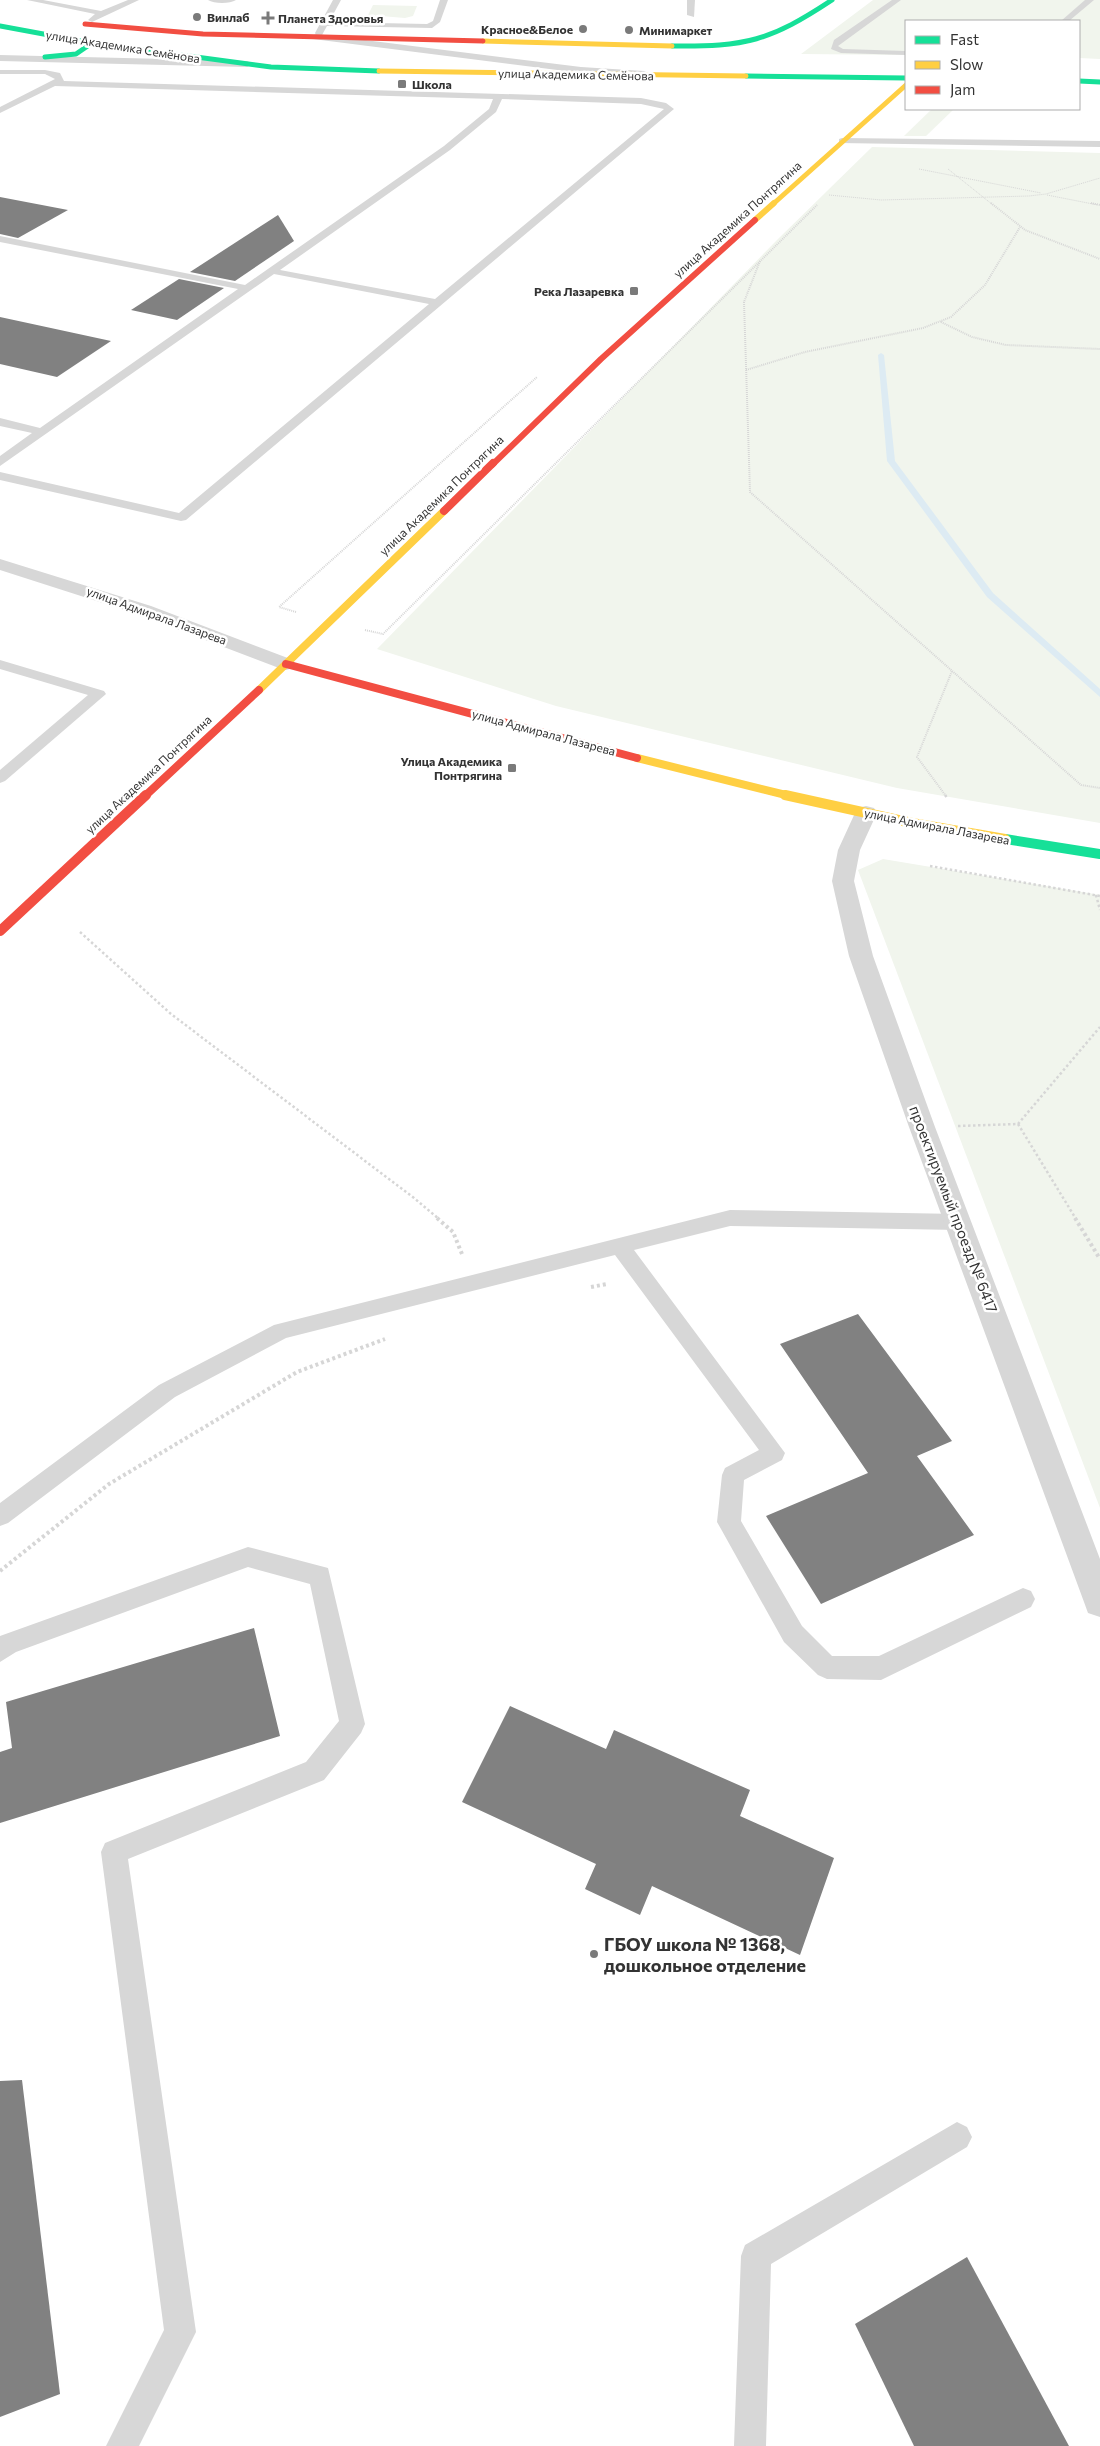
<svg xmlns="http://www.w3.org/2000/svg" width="1100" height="2446" viewBox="0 0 1100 2446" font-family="Commissioner,sans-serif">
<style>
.green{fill:#f1f5ed}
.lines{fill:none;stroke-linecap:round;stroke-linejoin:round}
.stream{fill:#ddebf3;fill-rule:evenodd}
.building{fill:#818181}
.path-far3{stroke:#d6d6d6;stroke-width:1;stroke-dasharray:1 1;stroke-linecap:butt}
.path-far2{stroke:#d6d6d6;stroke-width:2;stroke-dasharray:1 1;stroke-linecap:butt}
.path-far1{stroke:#d6d6d6;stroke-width:2.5;stroke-dasharray:2.5 2.5;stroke-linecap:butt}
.path{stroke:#d6d6d6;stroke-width:4;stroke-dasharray:3 3;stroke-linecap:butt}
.lane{fill:#d7d7d7;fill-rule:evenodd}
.street{fill:#d7d7d7;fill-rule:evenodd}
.fast-far1{stroke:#16e098;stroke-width:5}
.fast{stroke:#16e098;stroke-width:10}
.slow-far3{stroke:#ffcf43;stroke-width:5}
.slow-far2{stroke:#ffcf43;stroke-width:6}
.slow-far1{stroke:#ffcf43;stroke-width:8}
.slow{stroke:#ffcf43;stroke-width:10}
.jam-far3{stroke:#f24e42;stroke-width:5}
.jam-far2{stroke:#f24e42;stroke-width:6}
.jam-far1{stroke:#f24e42;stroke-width:8}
.jam{stroke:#f24e42;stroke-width:10}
.poi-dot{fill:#7a7a7a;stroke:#fff;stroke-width:2}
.labels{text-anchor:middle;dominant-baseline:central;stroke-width:5;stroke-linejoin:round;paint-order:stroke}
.far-poi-label{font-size:12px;font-weight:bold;fill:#333;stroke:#fff;text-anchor:start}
.far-street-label{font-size:12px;fill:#333;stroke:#fff}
.street-label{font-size:15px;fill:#333;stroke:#fff}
.near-poi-label{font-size:18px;font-weight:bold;fill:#333;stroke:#fff;text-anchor:start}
</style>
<rect width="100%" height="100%" fill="#fff"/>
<g class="green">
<polygon points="873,0 1100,0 1100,59 1079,58 1079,21 906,21 906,55 801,54"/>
<polygon points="373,5 417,6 413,16 405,18 368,15"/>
<polygon points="932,109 954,109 926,136 904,136"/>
<polygon points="872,147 1100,153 1100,823 897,788 556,706 377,649 778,239"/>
<polygon points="883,859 1100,895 1100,1508 858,870"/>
</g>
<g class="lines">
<polygon class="stream" points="881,353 884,355 895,461 993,593 1100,689 1100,697 987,597 887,461 878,355"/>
</g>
<g class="building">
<polygon points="0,197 68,210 18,238 0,234"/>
<polygon points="278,215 294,241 235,281 190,272"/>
<polygon points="179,279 224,288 177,320 131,310"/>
<polygon points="0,317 111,341 57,377 0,364"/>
<polygon points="858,1314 952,1441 917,1456 974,1535 821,1604 766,1516 868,1473 780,1344"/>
<polygon points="254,1628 280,1736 0,1823 0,1752 12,1748 6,1702"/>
<polygon points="510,1706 606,1749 614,1730 750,1790 740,1816 834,1858 800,1955 652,1886 640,1915 585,1889 596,1864 462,1802"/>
<polygon points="22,2080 60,2394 0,2417 0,2081"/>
<polygon points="967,2257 1069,2446 914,2446 855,2324"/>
</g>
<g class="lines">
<g class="path-far3">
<polyline points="919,169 1041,193"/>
<polyline points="948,169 993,205"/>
<polyline points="829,195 881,200 1029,196 1046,194 1100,178"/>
<polyline points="1047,195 1098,205"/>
</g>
<g class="path-far2">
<polyline points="991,203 1025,230 1100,259"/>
<polyline points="1091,203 1100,205"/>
<polyline points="760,261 744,302 750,492 1081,785 1100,788"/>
<polyline points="941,322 972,337 1006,345 1100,349"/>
<polyline points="746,370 805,352 923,328 951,317 985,285 1020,227"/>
<polyline points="296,612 279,607 537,377"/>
<polyline points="365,630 383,634 817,205"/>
<polyline points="946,796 917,757 952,671"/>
</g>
<g class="path-far1">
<polyline points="945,795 948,799"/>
<polyline points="930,866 1100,896"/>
<polyline points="1096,895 1100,910"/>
<polyline points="80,932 171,1014 414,1198 439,1219"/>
<polyline points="1018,1124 1076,1219"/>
<polyline points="958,1126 1018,1124 1100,1027"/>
</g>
<g class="path">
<polyline points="437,1218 453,1232 462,1254"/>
<polyline points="1075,1218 1100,1259"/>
<polyline points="591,1287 607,1284"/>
<polyline points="0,1571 109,1484 297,1372 385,1339"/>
</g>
<g class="lane">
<polygon points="27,0 43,0 101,11 128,0 139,0 92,22 88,20 95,14"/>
<path d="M208,0H236C230,4 214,4 208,0Z"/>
<polygon points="333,0 341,0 329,22 427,24 433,21 440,0 448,0 440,22 432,28 327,26 322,35 316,35 315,33"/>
<polygon points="687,0 695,0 694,17 687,15"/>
<polygon points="892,0 901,0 838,46 843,49 906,51 906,55 841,53 831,49 834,40"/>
<polygon points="1085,0 1094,0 1069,21 1061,21"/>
<path d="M0,70H45L60,73L64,81L641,98L666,103L674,109L186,520L181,521L0,480V472L179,513L429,304L274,274L0,466V456L32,433L0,426V418L40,428L238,289L0,242V236L245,285L444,146L489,109L493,99L55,86L0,113V107L55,79L45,74H0ZM502,99L641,104L664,109L435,299L280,270L450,150L496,112Z"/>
<polygon points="842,138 1100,141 1100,147 839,143 839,139"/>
<polygon points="0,660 104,691 106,694 5,781 0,783 0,770 88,695 0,669"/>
<polygon points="730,1210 959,1214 966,1217 969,1222 966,1227 959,1230 730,1226 634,1250 785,1453 782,1460 744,1480 741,1521 802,1626 832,1656 879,1656 1023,1588 1031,1591 1035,1599 1031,1607 881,1680 827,1679 818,1675 784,1642 721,1529 717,1522 722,1475 725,1468 759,1450 615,1255 286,1338 175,1397 8,1523 0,1526 0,1503 159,1385 274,1325"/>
<polygon points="248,1547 328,1568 365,1724 361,1733 324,1780 128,1859 196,2332 139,2446 106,2446 164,2330 101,1852 105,1843 306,1762 339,1721 310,1584 248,1567 16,1652 0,1662 0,1636"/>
<polygon points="957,2122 967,2127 972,2137 967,2147 771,2264 766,2446 734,2446 741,2256 745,2245"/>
</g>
<g class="street">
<polygon points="317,34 581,67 644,71 650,74 644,77 581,73 313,39 313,35"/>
<polygon points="0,55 247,61 253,64 247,67 0,61"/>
<polygon points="0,559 151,606 293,660 296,664 293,668 286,670 279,668 137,614 0,570"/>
<polygon points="866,806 874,808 877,813 860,850 854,881 873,956 935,1127 1100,1559 1100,1617 1088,1613 1084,1602 909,1127 849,956 832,881 838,850 855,813 858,808"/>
</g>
<g class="fast-far1">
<polyline points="0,26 92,43 271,67 379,71"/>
<path d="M672,46C746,47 770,41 832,0"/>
<polyline points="45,57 76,54 92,43"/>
<polyline points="746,76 906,78"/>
<polyline points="1079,81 1100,82"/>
</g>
<polyline class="fast" points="1005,839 1100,854"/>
<g class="slow-far3">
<polyline points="483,41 672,46"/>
<polyline points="379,71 746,76"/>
<polyline points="772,205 906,85"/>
</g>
<polyline class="slow-far2" points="755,220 774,203"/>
<g class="slow-far1">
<polyline points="259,690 444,511"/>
<polyline points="637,758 790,796"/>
</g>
<polyline class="slow" points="785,795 912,823 1005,839"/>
<polyline class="jam-far3" points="85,24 203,34 483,41"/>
<polyline class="jam-far2" points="492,465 601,359 755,220"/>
<g class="jam-far1">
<polyline points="444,511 493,463"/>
<polyline points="286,664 637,758"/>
<polyline points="145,796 259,690"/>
</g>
<polyline class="jam" points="0,931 146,795"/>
</g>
<g class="poi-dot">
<circle cx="197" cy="17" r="5"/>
<path d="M265.5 10.5h5v5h5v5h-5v5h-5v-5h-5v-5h5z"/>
<circle cx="583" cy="29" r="5"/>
<circle cx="629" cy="30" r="5"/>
<rect x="397" y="79" width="10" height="10" rx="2.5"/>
<rect x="629" y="286" width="10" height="10" rx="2.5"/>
<rect x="507" y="763" width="10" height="10" rx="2.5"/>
<circle cx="594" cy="1954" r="5"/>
</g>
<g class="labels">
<g class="far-poi-label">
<text x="207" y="17">Винлаб</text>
<text x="278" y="18">Планета Здоровья</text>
<text x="573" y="29" text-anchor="end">Красное&amp;Белое</text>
<text x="639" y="30">Минимаркет</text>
<text x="412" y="84">Школа</text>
<text x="624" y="291" text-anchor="end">Река Лазаревка</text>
<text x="502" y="761" text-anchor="end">Улица Академика<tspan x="502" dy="14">Понтрягина</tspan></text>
</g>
<g class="far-street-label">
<text transform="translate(123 46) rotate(9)">улица Академика Семёнова</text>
<text transform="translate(576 74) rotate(1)">улица Академика Семёнова</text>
<text transform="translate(737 219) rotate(-42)">улица Академика Понтрягина</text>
<text transform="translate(441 495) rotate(-44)">улица Академика Понтрягина</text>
<text transform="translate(157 615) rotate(20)">улица Адмирала Лазарева</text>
<text transform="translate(544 732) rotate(15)">улица Адмирала Лазарева</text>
<text transform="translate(148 774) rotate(-43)">улица Академика Понтрягина</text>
<text transform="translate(937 826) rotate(11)">улица Адмирала Лазарева</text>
</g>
<g class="street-label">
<text transform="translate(954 1209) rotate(69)">проектируемый проезд № 6417</text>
</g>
<g class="near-poi-label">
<text x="604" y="1944">ГБОУ школа № 1368,<tspan x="604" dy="21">дошкольное отделение</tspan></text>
</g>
</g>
<rect x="905" y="20" width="175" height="90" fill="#ffffff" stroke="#adadad"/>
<rect x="915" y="36" width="25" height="8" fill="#16e098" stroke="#adadad"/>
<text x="950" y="45" font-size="15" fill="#333333">Fast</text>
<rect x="915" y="61" width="25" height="8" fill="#ffcf43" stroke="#adadad"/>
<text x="950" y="70" font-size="15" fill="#333333">Slow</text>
<rect x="915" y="86" width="25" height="8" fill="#f24e42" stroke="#adadad"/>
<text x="950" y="95" font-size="15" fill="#333333">Jam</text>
</svg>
